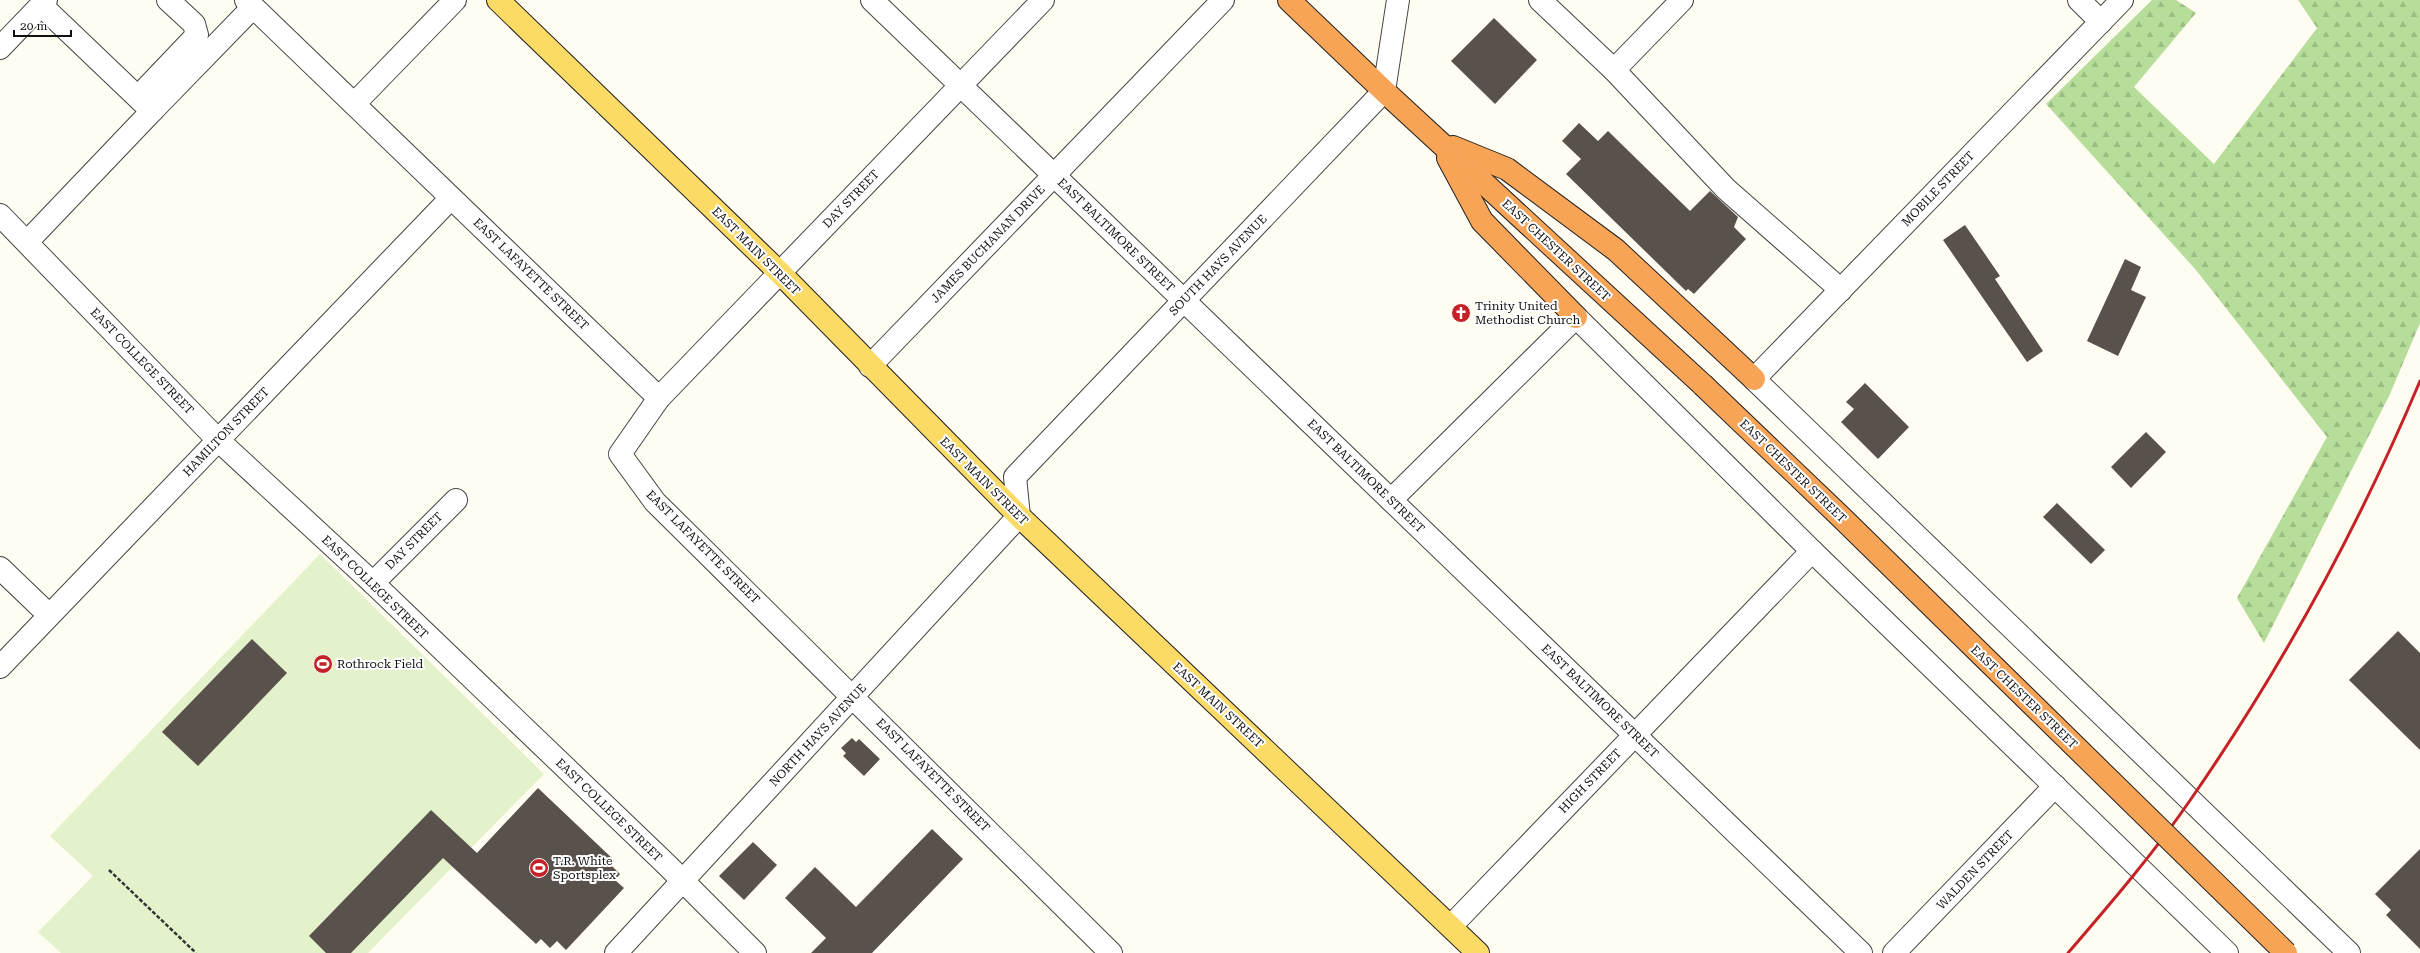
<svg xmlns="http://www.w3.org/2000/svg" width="2420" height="953" viewBox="0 0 2420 953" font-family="'Roboto Serif',serif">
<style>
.forest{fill:url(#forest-firs)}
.pitch{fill:#e4f2cc}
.building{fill:#59514c}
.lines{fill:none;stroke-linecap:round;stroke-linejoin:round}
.minor-casing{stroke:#434343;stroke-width:24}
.major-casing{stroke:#212121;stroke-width:24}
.highway-casing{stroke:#212121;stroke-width:24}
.path{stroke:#323232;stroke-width:2.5;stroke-dasharray:4 2;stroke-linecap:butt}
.minor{stroke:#fff;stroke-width:22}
.major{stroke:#fcda66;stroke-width:22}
.highway{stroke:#f8a457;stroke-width:22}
.rail{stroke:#c52227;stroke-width:3}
.highway-bridge-casing{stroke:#212121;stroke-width:24;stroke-linecap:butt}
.highway-bridge{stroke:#f8a457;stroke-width:22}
.labels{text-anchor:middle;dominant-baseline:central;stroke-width:4;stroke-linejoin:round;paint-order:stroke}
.street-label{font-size:12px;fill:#101010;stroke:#fff}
.poi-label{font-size:12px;fill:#101010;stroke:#fff;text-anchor:start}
</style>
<defs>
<pattern id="forest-firs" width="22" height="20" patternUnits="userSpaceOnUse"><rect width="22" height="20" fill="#b6dd99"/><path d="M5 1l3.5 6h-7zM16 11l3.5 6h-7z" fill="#9bbd83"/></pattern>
</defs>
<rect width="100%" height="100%" fill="#fffdf2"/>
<polygon class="forest" points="2152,0 2176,0 2196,13 2134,87 2214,164 2317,28 2298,0 2420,0 2420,323 2390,394 2264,643 2237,598 2327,437 2196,270 2046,104"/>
<polygon class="pitch" points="320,554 544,774 368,953 61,953 38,932 93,876 50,836"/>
<g class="building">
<polygon points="1494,18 1537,60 1495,104 1451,61"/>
<polygon points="1579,123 1598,141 1608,131 1690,211 1710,191 1738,217 1734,227 1746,239 1694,294 1688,289 1686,291 1566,174 1581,159 1562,141"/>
<polygon points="1965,225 2000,276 1995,279 2043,351 2027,362 1943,240"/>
<polygon points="2125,259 2141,267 2131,290 2146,297 2118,356 2087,341"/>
<polygon points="1865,383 1909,427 1878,459 1841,422 1854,409 1846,402"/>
<polygon points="2146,432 2166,452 2131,488 2111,467"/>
<polygon points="2057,503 2105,550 2091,564 2043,517"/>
<polygon points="2398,631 2420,653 2420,750 2349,680"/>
<polygon points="252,639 287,673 198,766 162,732"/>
<polygon points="852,738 856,742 859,739 880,759 864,776 843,756 846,753 841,748"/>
<polygon points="538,788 614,860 610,864 620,874 615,880 624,888 566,950 557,941 550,948 541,939 536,944 443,858 351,953 326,953 309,936 431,810 477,853"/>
<polygon points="932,829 963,859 872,953 811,953 826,938 785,898 815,867 856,907"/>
<polygon points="753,842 777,865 744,900 719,876"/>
<polygon points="2420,849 2420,949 2386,915 2391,910 2375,894"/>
</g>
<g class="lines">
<g class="minor-casing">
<g id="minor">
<polyline points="246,0 659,398"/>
<polyline points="872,0 1861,953"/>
<polyline points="1043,0 659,398 620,454 655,502 1111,953"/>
<polyline points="1540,0 1614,70 1726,189 1841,290"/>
<polyline points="2079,0 2101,22"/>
<polyline points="2122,0 1754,379 2349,953"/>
<polyline points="41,5 152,111 253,7"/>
<polyline points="0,48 46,0"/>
<polyline points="1614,70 1682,0"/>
<polyline points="138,97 197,35 194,24 168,0"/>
<polyline points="354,104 455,0"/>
<polyline points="0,215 218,440 373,583 668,866 755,953"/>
<polyline points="27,242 152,111"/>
<polyline points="870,366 1223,0"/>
<polyline points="1391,500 1576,317 1812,551 2227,953"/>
<polyline points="0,568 49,615"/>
<polyline points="373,583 456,500"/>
<polyline points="0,667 451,198"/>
<polyline points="1451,926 1812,551"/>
<polyline points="616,953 1019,516 1015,477 1384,91 1398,0"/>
<polyline points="1894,953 2055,786"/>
</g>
</g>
<g class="major-casing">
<polyline id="major" points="498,0 780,273 1019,516 1478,953"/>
</g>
<g class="highway-casing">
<g id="highway">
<polyline points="1289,0 1384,91 1703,385"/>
<polyline points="1453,147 1507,169 1616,250 1754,379"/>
<polyline points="1448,158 1482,221 1576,317"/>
</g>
</g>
<polyline class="path" points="109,870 196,953"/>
<use href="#minor" class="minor"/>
<use href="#major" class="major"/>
<use href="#highway" class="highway"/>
<path class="rail" d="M2068,953C2111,903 2154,853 2191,799C2281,669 2359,526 2420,381"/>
<g class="highway-bridge-casing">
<polyline id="highway-bridge" points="1703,385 1842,518 2286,953"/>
</g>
<use href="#highway-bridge" class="highway-bridge"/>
</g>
<defs>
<g id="church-disc" transform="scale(1)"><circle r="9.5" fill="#c52227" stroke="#fff"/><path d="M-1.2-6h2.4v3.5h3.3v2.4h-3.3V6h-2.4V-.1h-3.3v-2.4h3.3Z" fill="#fff"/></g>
<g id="stadium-disc" transform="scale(1)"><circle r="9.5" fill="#c52227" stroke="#fff"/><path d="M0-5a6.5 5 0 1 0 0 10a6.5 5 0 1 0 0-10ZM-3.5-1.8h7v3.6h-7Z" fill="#fff"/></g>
</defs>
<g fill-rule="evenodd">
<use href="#church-disc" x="1461" y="313"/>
<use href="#stadium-disc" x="323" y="664"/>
<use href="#stadium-disc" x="539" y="868"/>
</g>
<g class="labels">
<g class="street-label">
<text transform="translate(1938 189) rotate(-46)">MOBILE STREET</text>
<text transform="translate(851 199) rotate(-46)">DAY STREET</text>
<text transform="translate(1116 235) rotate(44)">EAST BALTIMORE STREET</text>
<text transform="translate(988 244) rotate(-46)">JAMES BUCHANAN DRIVE</text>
<text transform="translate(1556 250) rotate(43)">EAST CHESTER STREET</text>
<text transform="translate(756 251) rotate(45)">EAST MAIN STREET</text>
<text transform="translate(1218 265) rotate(-46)">SOUTH HAYS AVENUE</text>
<text transform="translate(531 274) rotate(44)">EAST LAFAYETTE STREET</text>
<text transform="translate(142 361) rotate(46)">EAST COLLEGE STREET</text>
<text transform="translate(226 432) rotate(-46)">HAMILTON STREET</text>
<text transform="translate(1793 471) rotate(44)">EAST CHESTER STREET</text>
<text transform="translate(1366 476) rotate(44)">EAST BALTIMORE STREET</text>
<text transform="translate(984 481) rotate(45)">EAST MAIN STREET</text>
<text transform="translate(414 541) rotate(-45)">DAY STREET</text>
<text transform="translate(703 547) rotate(45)">EAST LAFAYETTE STREET</text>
<text transform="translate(375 587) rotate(44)">EAST COLLEGE STREET</text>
<text transform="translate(2024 697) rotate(44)">EAST CHESTER STREET</text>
<text transform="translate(1600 701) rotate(44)">EAST BALTIMORE STREET</text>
<text transform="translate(1218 705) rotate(43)">EAST MAIN STREET</text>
<text transform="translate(818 735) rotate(-47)">NORTH HAYS AVENUE</text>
<text transform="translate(933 775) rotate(45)">EAST LAFAYETTE STREET</text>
<text transform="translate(1590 781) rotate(-46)">HIGH STREET</text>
<text transform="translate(609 810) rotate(44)">EAST COLLEGE STREET</text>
<text transform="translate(1975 870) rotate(-46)">WALDEN STREET</text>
</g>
<g class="poi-label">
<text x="1475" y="306">Trinity United<tspan x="1475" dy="14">Methodist Church</tspan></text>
<text x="337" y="664">Rothrock Field</text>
<text x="553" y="861">T.R. White<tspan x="553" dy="14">Sportsplex</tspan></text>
</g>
</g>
<path d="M14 30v6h57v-6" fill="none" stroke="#101010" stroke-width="2"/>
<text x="20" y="30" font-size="12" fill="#101010" stroke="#ffffff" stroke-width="3" paint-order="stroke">20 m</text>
</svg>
